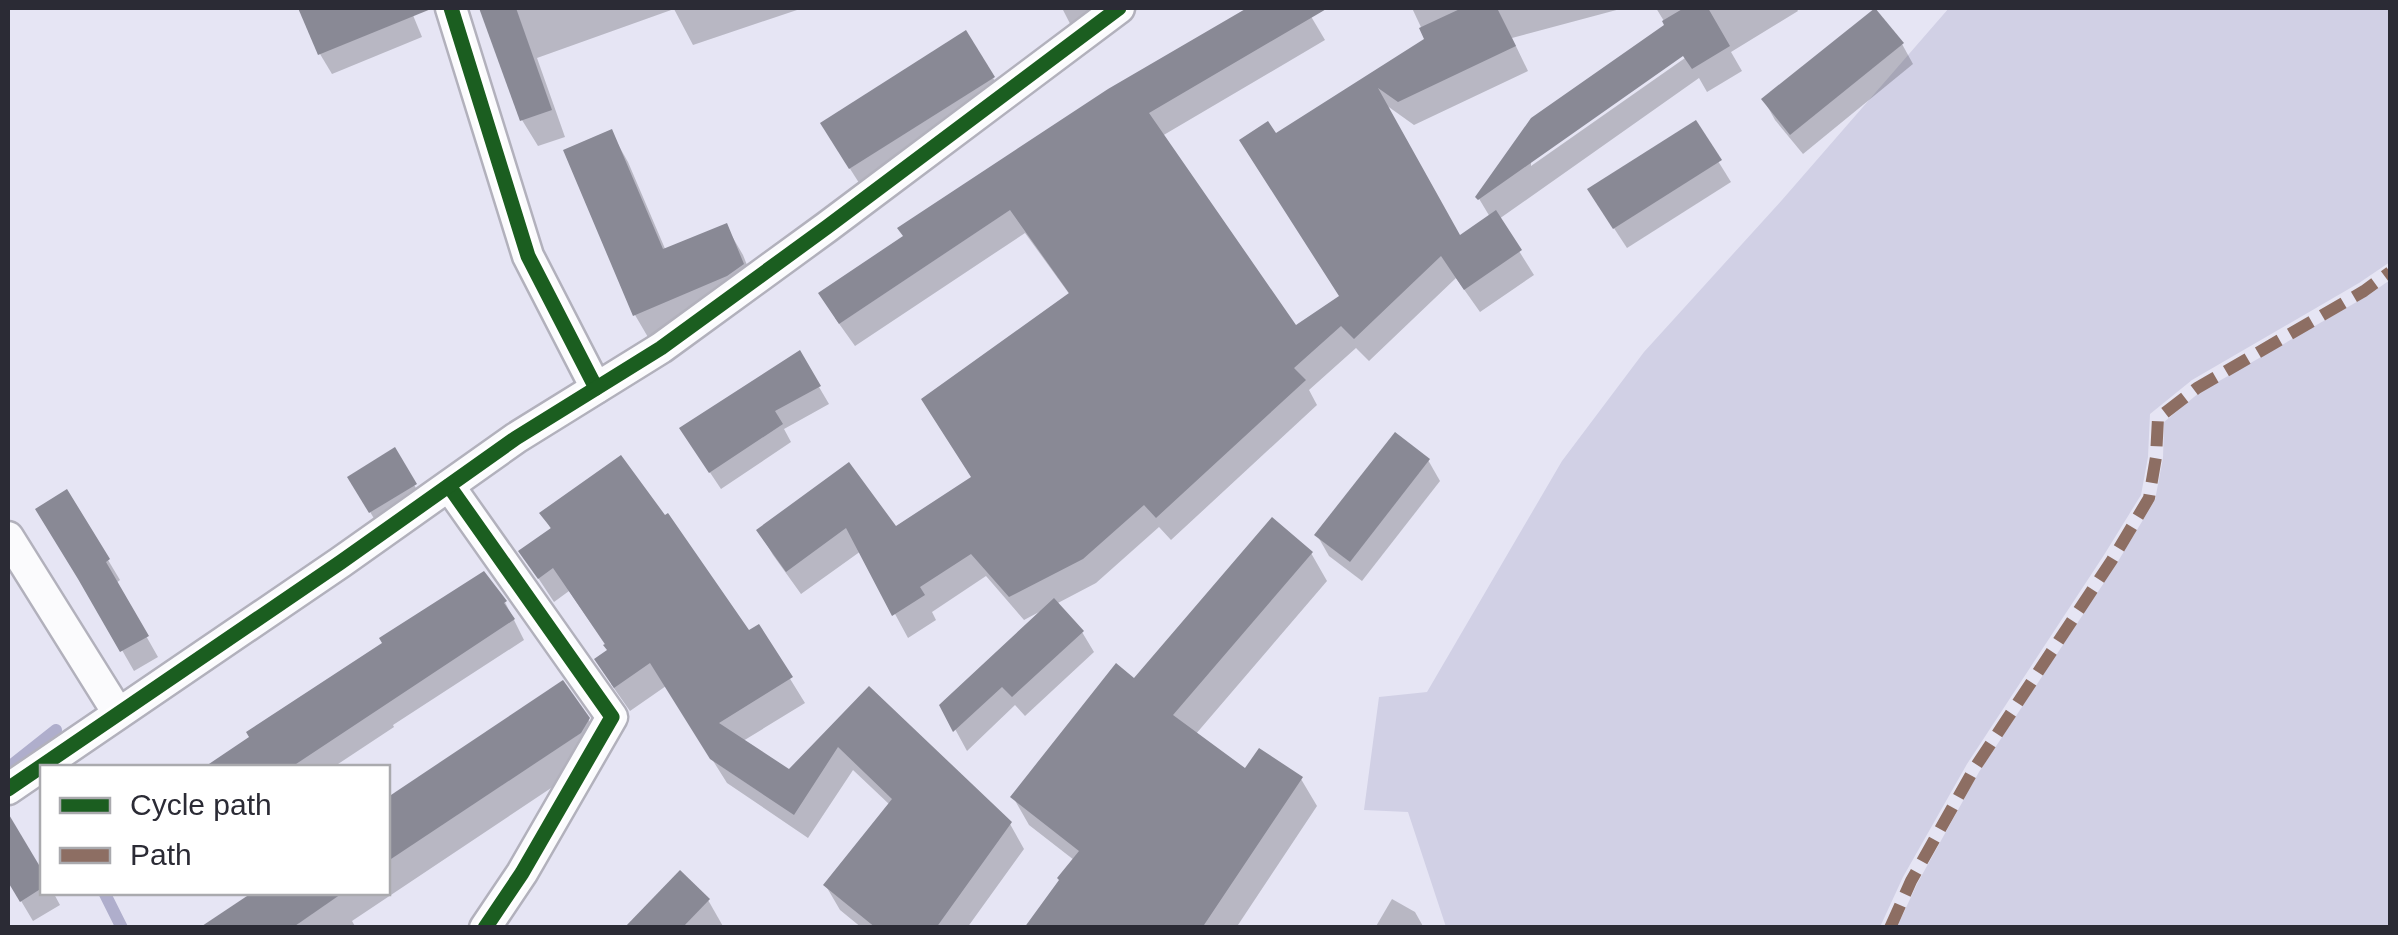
<svg xmlns="http://www.w3.org/2000/svg" width="2398" height="935" viewBox="0 0 2398 935" font-family="Arial,sans-serif">
<style>
.green{fill:#d1d0e5}
.shadow{fill:#0003;fill-rule:evenodd}
.lines{fill:none;stroke-linecap:round;stroke-linejoin:round}
.stream{stroke:#afaecc;stroke-width:12}
.building{fill:#898995}
.minor-casing{stroke:#b2b1bc;stroke-width:35}
.minor{stroke:#fbfbfd;stroke-width:30}
.quiet{stroke:#8d6e63;stroke-width:12;stroke-dasharray:25 12;stroke-linecap:butt}
.cycleway-casing{stroke:#fff;stroke-width:21}
.cycleway{stroke:#1b5e20;stroke-width:15}
</style>
<rect width="100%" height="100%" fill="#e6e5f4"/>
<g class="green">
<polygon points="1949,8 2390,8 2390,262 2359,283 2192,380 2150,414 2148,457 2141,495 2104,555 1967,764 1903,877 1880,927 1446,927 1408,812 1364,810 1379,697 1427,692 1562,461 1644,352 1782,200"/>
<polygon points="2390,280 2390,927 1897,927 1917,884 1979,772 2117,563 2155,500 2163,458 2164,422 2200,392 2367,296"/>
</g>
<g class="shadow">
<polygon points="319,8 410,8 422,37 332,74 320,54 304,14"/>
<polygon points="490,8 803,8 693,45 674,9 537,58 565,137 538,146 522,120 483,10"/>
<polygon points="1062,8 1138,8 1133,9 1135,15 1131,14 1082,47"/>
<path d="M1252,8H1306L1325,40L1162,136L1295,328L1342,297L1275,137L1427,40L1412,8H1624L1512,38L1528,71L1414,125L1386,105L1460,238L1490,217L1478,197L1667,26L1656,8H1796L1798,11L1731,52L1742,71L1707,92L1699,78L1499,219L1534,275L1480,312L1456,278L1369,361L1356,348L1309,390L1317,405L1171,540L1159,527L1096,583L1056,604L1082,632L1094,652L1025,716L1015,705L967,751L942,705L1041,611L1024,620L986,576L932,612L936,620L908,638L861,551L801,594L773,555L759,531L849,466L896,529L974,478L1070,295L1025,233L855,346L835,318L1109,91ZM1692,46L1695,51L1531,166V160Z"/>
<polygon points="1902,44 1913,64 1803,154 1775,120 1764,100"/>
<polygon points="993,78 1010,107 868,197 840,153"/>
<polygon points="1695,124 1731,182 1627,248 1602,210"/>
<polygon points="611,132 628,162 666,251 726,226 743,255 759,295 652,344 635,315"/>
<polygon points="799,353 829,404 784,429 791,442 721,489 693,447"/>
<polygon points="394,451 426,505 382,532 350,478"/>
<polygon points="1428,460 1440,481 1362,581 1329,556 1317,535"/>
<polygon points="542,513 748,633 758,627 805,703 743,741 789,772 869,689 1010,824 1024,849 967,928 862,928 840,910 826,886 890,805 853,770 808,838 727,783 666,686 630,711 611,684 610,651 606,646 569,591 554,602 521,552 552,531"/>
<polygon points="50,530 108,560 120,580 116,583 158,657 134,671 91,596"/>
<polygon points="1311,553 1327,581 1195,735 1246,772 1301,779 1317,806 1236,928 1027,928 1074,860 1029,825 1013,797 1134,681"/>
<polygon points="505,602 524,640 393,725 394,727 332,768 207,768 385,644"/>
<polygon points="588,719 603,746 596,758 352,921 356,928 207,928 257,892 388,892 388,800 412,783"/>
<polygon points="16,832 42,875 42,892 53,892 60,905 33,921 8,879 8,837"/>
<polygon points="1392,899 1415,912 1424,928 1375,928"/>
<polygon points="708,900 724,928 628,928"/>
</g>
<g class="lines">
<g class="stream">
<polyline points="8,768 56,730"/>
<polyline points="104,892 122,928"/>
</g>
</g>
<g class="building">
<polygon points="298,8 431,8 431,9 318,55"/>
<polygon points="479,8 516,8 552,110 520,121"/>
<polygon points="1247,8 1328,8 1149,113 1296,325 1339,296 1239,140 1268,121 1276,133 1424,39 1419,28 1462,8 1497,8 1516,46 1398,102 1378,88 1460,235 1496,210 1522,250 1464,290 1441,256 1354,339 1341,326 1294,368 1306,380 1156,518 1144,505 1083,559 1009,597 971,554 920,587 925,595 892,616 846,528 786,572 756,530 849,462 896,526 971,477 921,399 1069,293 1010,210 839,324 818,293 903,236 897,228 1108,89"/>
<polygon points="1684,8 1708,8 1730,46 1692,69 1683,56 1478,200 1475,197 1531,118 1664,25 1662,21"/>
<polygon points="1875,8 1904,43 1790,135 1761,99"/>
<polygon points="966,30 995,77 849,169 820,123"/>
<polygon points="1696,120 1722,160 1613,229 1587,189"/>
<polygon points="612,129 663,249 727,223 744,264 727,276 633,316 563,150"/>
<polygon points="800,350 821,386 775,411 783,424 709,473 679,428"/>
<polygon points="1395,432 1430,459 1350,562 1314,535"/>
<polygon points="395,447 417,484 369,513 347,477"/>
<polygon points="621,455 665,515 668,513 749,630 759,624 793,677 719,723 789,769 869,686 1012,822 936,928 876,928 823,885 892,799 838,747 794,815 710,759 650,663 614,688 594,659 607,650 603,645 605,644 553,568 538,579 518,551 551,528 539,513"/>
<polygon points="67,489 110,559 106,562 149,636 120,652 78,579 35,509"/>
<polygon points="1272,517 1313,552 1173,715 1245,768 1259,748 1303,777 1202,928 1024,928 1059,880 1057,878 1079,851 1010,797 1116,663 1134,678"/>
<polygon points="484,571 507,601 504,603 515,619 290,768 203,768 249,737 246,732 382,643 379,638"/>
<polygon points="1054,598 1084,631 1012,697 1002,687 953,732 939,705"/>
<polygon points="563,680 590,718 581,733 388,861 388,797"/>
<polygon points="8,813 42,870 42,888 20,902 8,882"/>
<polygon points="680,870 710,899 682,928 624,928"/>
<polygon points="253,892 344,892 292,928 199,928"/>
</g>
<g class="lines">
<g class="minor-casing">
<g id="minor">
<polyline points="451,8 528,256 596,388"/>
<polyline points="449,486 612,717 522,873 485,928"/>
<polyline points="8,537 118,713"/>
<polyline points="8,789 341,562 516,438 661,348 827,227 1119,8"/>
</g>
</g>
<use href="#minor" class="minor"/>
<polyline class="quiet" points="1890,928 1911,881 1974,769 2112,560 2149,498 2156,457 2158,418 2197,388 2364,291 2390,272"/>
<g class="cycleway-casing">
<g id="cycleway">
<polyline points="451,8 528,256 596,388"/>
<polyline points="449,486 612,717 522,873 485,928"/>
<polyline points="8,789 341,562 516,438 661,348 827,227 1119,8"/>
</g>
</g>
<use href="#cycleway" class="cycleway"/>
</g>
<rect width="2398" height="935" fill="none" stroke="#2b2b35" stroke-width="20"/>
<rect x="40" y="765" width="350" height="130" fill="#ffffff" stroke="#aaaaae" stroke-width="2.5"/>
<rect x="60" y="798" width="50" height="15" fill="#1b5e20" stroke="#aaaaae" stroke-width="2.5"/>
<text x="130" y="815" font-size="30" fill="#2b2b35">Cycle path</text>
<rect x="60" y="848" width="50" height="15" fill="#8d6e63" stroke="#aaaaae" stroke-width="2.5"/>
<text x="130" y="865" font-size="30" fill="#2b2b35">Path</text>
</svg>
